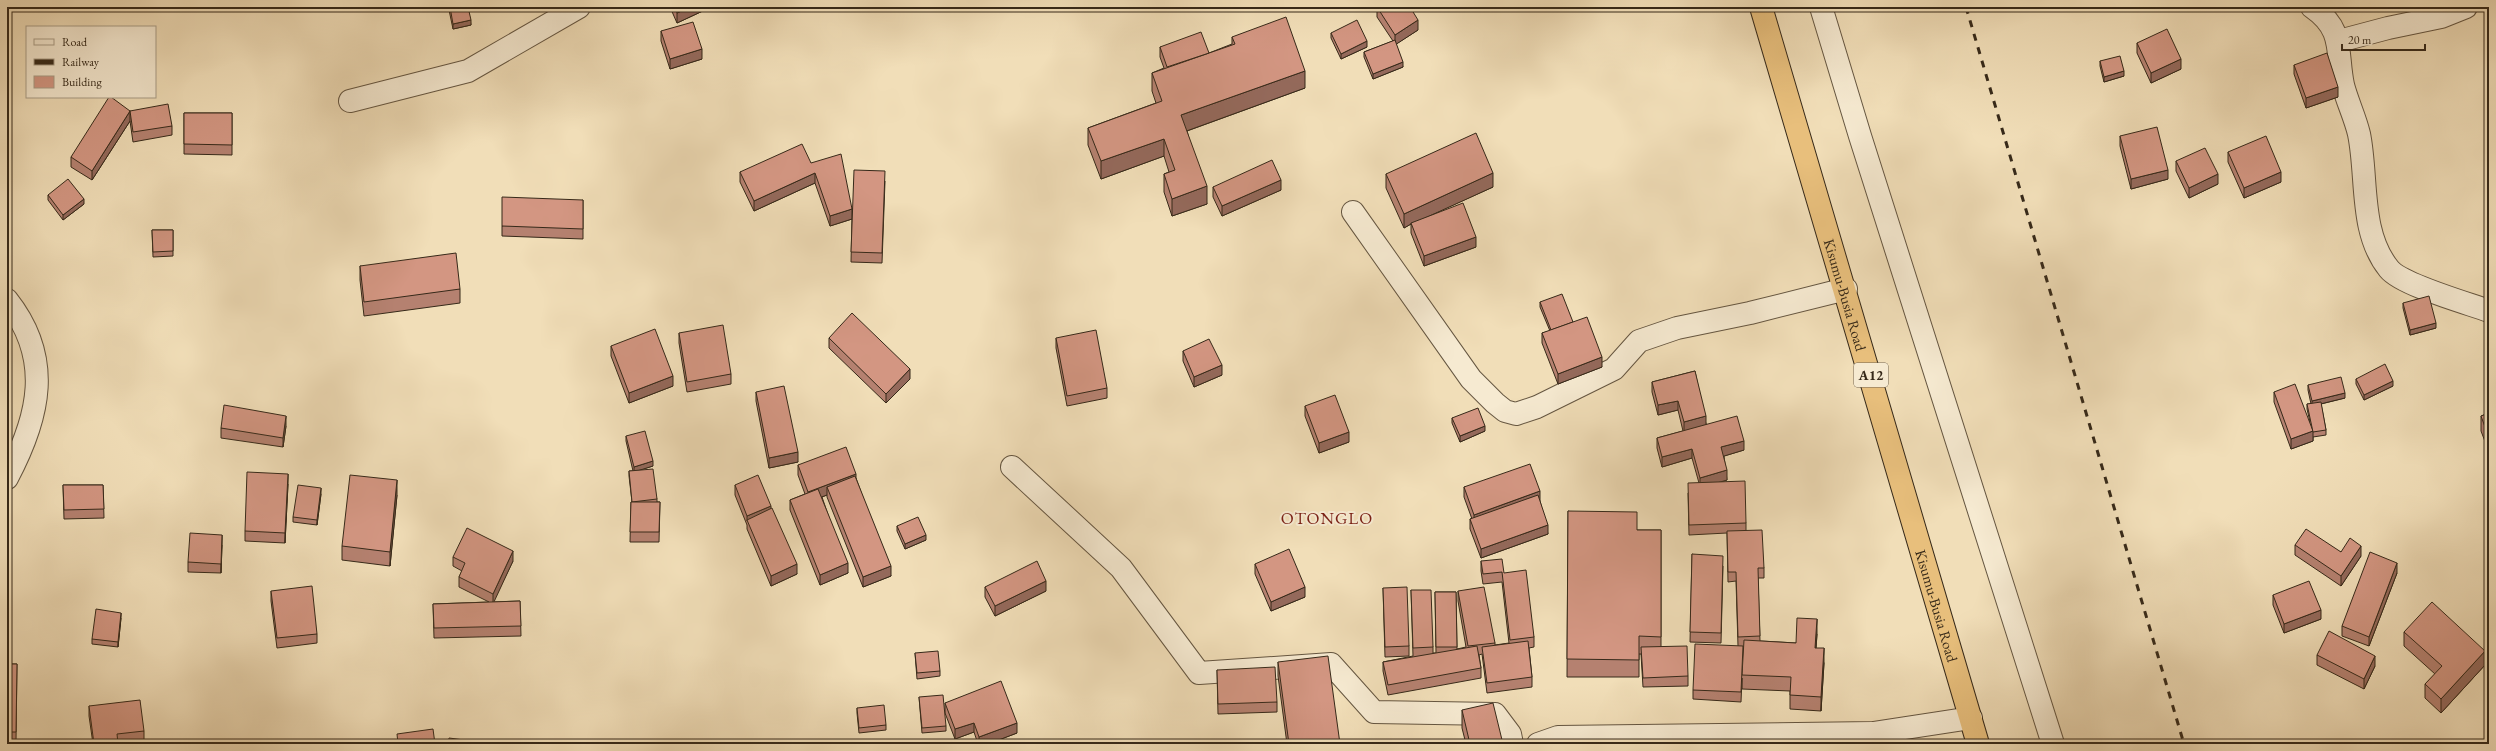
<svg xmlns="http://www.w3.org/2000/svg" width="2496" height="751" viewBox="0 0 2496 751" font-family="'EB Garamond',serif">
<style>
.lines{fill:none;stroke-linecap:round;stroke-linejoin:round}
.minor-casing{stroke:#655641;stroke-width:24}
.trunk-casing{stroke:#362919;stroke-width:24}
.minor{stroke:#f6ead1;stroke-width:22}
.trunk{stroke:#e8bf7c;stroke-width:22}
.rail{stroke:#362919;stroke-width:3;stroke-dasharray:7 7;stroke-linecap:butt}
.wall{fill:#b58170;stroke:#362919}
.shaded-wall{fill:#94695b;stroke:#362919}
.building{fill:#d39682;stroke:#362919}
.labels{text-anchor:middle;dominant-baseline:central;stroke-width:4;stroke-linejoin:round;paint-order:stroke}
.shield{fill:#f6ead1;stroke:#706350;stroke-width:1}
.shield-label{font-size:14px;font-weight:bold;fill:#362919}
.street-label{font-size:15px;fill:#362919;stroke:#f6ead1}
.quarter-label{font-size:17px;letter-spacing:1px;fill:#7a1f14;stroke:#f6ead1}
</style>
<rect width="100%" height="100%" fill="#f1deb8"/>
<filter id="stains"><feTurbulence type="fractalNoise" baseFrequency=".005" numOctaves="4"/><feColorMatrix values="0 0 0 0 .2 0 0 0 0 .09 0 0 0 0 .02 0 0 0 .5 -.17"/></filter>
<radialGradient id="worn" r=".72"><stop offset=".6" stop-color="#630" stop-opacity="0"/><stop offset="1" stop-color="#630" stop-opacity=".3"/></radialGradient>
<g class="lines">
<g class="minor-casing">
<g id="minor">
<polyline points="1821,7 1860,136 2053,744"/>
<path d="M2312,7C2345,30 2336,51 2343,85C2347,101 2355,117 2359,134C2368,178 2359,232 2389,269C2402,285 2467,303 2489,311"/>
<polyline points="2339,41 2388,28 2441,17 2466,7"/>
<polyline points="350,101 468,71 579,7"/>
<polyline points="1353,212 1471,379 1495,403 1505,411 1516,414 1537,407 1614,369 1639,341 1677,328 1750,313 1846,289"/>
<path d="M7,300C53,358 40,416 7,478"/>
<polyline points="1012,467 1121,568 1199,673 1331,664 1374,712 1495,714 1510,734 1512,744"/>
<polyline points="1538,744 1558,737 1873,733 1971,718"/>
</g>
</g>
<g class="trunk-casing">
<g id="trunk">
<path id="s1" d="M1761,7L1978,744"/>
</g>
</g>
<use href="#minor" class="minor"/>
<use href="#trunk" class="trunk"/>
<polyline class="rail" points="1966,7 2184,744"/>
</g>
<g class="wall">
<polygon points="449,7 468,7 471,25 453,29 449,10"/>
<polygon points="670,7 707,7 707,9 677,23"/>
<polygon points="1377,7 1418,30 1396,44 1403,67 1373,79 1364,57 1364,52 1393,41 1377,17"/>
<polygon points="661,31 702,59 670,69 661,41"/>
<polygon points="1331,33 1367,47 1341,59 1331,38"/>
<polygon points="1232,37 1305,88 1187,131 1207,204 1172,216 1164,192 1164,174 1169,172 1164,156 1101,179 1088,145 1088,128 1156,103 1152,91 1152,73 1164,68 1160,57 1160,47 1209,53 1232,44"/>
<polygon points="2137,43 2181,69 2151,83 2137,53"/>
<polygon points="2100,61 2124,76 2104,82 2100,66"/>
<polygon points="2294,65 2338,97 2306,108 2294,74"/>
<polygon points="130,111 172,126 172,135 133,142 130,121 92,180 71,167 71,157"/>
<polygon points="184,113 232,113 232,155 184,154"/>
<polygon points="2120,136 2168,179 2131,189 2120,146"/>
<polygon points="2228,152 2281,182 2244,198 2228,162"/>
<polygon points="2176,161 2218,184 2189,198 2176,171"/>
<polygon points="811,163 852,209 885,181 882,263 851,262 852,219 830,226 815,183 754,211 740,182 740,172"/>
<polygon points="1386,174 1493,187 1433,214 1476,247 1424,266 1411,233 1411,224 1404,228 1386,188"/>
<polygon points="1213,187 1281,190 1222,216 1213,197"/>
<polygon points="48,195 84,204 63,220 48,200"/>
<polygon points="583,200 583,239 502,236 502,226"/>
<polygon points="152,230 173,230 173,256 153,257"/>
<polygon points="360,266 460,289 460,303 364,316 360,280"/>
<polygon points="1540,302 1573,322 1602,367 1558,384 1542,343 1542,333 1550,331 1540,307"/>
<polygon points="2403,303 2436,328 2410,335 2403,308"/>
<polygon points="679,333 731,374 731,384 687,392 679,343"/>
<polygon points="7,334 9,344 8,374 7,374"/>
<polygon points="829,338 910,379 886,403 829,348"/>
<polygon points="1056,338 1107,388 1107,398 1067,406 1056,348"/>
<polygon points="611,346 673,386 629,403 611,356"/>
<polygon points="1183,351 1222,375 1194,387 1183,361"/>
<polygon points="1695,371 1706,424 1744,450 1724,456 1727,480 1721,482 1746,523 1746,531 1764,568 1764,578 1758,578 1760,641 1796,643 1817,634 1816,648 1824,663 1821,711 1790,709 1790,691 1742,689 1742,678 1741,702 1693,699 1693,690 1738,646 1736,581 1728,582 1727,533 1689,535 1688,493 1699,483 1692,458 1662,467 1657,448 1657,438 1683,431 1678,410 1658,415 1652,392 1652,382"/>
<polygon points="2356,379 2393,386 2364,400 2356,384"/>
<polygon points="2308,385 2345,398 2321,404 2326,430 2326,435 2313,437 2313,441 2291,449 2274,402 2274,392 2310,422 2307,409 2307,404 2311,404 2308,390"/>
<polygon points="756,392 798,462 769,468 756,401"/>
<polygon points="1305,406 1349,442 1319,453 1305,416"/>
<polygon points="2489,413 2489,452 2481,431 2481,416"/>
<polygon points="1452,418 1485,431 1460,442 1452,423"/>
<polygon points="286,426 283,447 221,438 221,428"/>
<polygon points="626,436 653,466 640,470 657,499 657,502 660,502 659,542 630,542 631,502 632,502 629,476 629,471 633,471 626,441"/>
<polygon points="798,465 856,478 891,576 863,587 827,497 827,495 822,497 848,573 820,585 790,510 790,500 805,494 798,475"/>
<polygon points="288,484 285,543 245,541 245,531"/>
<polygon points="63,485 103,485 104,518 64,519"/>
<polygon points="735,485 771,509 797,574 771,586 747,529 747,525 735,495"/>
<polygon points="1464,487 1540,501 1548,534 1481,558 1470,529 1470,519 1472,519 1464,497"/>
<polygon points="321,494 317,525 293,522 293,517"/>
<polygon points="397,495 390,566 342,560 342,546"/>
<polygon points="1568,511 1637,530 1661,530 1661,647 1688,676 1688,686 1643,687 1641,654 1639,654 1639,677 1567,677"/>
<polygon points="897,526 926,540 905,549 897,531"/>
<polygon points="222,545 221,573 188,572 188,562"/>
<polygon points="2295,545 2341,552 2361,556 2341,586 2295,555"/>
<polygon points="1692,554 1723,566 1721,643 1690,642"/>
<polygon points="453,557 513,561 493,602 520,601 521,636 434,638 433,604 489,602 459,587 459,577 462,571 453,566"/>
<polygon points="1481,561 1504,573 1534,637 1534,647 1529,648 1532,677 1532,687 1487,693 1482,654 1479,655 1481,668 1481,678 1388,695 1383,671 1383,662 1413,656 1411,590 1433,647 1433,653 1436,653 1435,592 1456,592 1457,649 1466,647 1458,601 1458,591 1495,643 1495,645 1509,643 1502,582 1483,584 1481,571"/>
<polygon points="1255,564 1305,597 1271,611 1255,574"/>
<polygon points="2397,573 2369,646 2342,636 2342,626"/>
<polygon points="985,587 1046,591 995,616 985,597"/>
<polygon points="1383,588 1409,646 1409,656 1385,657"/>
<polygon points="271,591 317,634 317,643 277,648 271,601"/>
<polygon points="2273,595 2321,619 2284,633 2273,605"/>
<polygon points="121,618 118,647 92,644 92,639"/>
<polygon points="2404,632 2485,665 2441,713 2425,698 2425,684 2435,674 2404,646"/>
<polygon points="915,653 940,671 940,676 917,679"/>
<polygon points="2317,655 2375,666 2364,689 2317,665"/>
<polygon points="1278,662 1340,744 1287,744 1278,676"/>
<polygon points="7,664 17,664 16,742 7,742"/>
<polygon points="1217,670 1277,702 1277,712 1218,714"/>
<polygon points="919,697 946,726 946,731 922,733"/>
<polygon points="945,703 1017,733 988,744 978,744 974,732 955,739 945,713"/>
<polygon points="89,706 144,731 144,741 118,744 93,744 89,716"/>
<polygon points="857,708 886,725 886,730 859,733 857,713"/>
<polygon points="1462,710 1503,744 1466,744 1462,728"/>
</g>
<g class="shaded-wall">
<polygon points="690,7 707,7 707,9 677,23 677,13"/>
<polygon points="1144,7 1153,7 1144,10"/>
<polygon points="471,20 471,25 453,29 453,24"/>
<polygon points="1418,20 1418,30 1395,45 1395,35"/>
<polygon points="1367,41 1367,47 1341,59 1341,54"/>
<polygon points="702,49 702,59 670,69 670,59"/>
<polygon points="2181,59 2181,69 2151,83 2151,73"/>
<polygon points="1403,62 1403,67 1373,79 1373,74"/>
<polygon points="1305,71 1305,88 1181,133 1181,115"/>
<polygon points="2124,71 2124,76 2104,82 2104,77"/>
<polygon points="2338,87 2338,97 2306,108 2306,98"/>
<polygon points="130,111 130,121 92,180 92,171"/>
<polygon points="1164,139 1164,156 1101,179 1101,161"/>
<polygon points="2168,170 2168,179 2131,189 2131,179"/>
<polygon points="2281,172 2281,182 2244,198 2244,188"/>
<polygon points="815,173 815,183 754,211 754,201"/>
<polygon points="1493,173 1493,187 1412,224 1411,223 1411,224 1404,228 1404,214"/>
<polygon points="2218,174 2218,184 2189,198 2189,188"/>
<polygon points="1281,180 1281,190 1222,216 1222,206"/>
<polygon points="1207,186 1207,204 1172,216 1172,199"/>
<polygon points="84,199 84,204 63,220 63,215"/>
<polygon points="852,209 852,219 830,226 830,216"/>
<polygon points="1476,237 1476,247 1424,266 1424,256"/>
<polygon points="2436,323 2436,328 2410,335 2410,330"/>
<polygon points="1602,357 1602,367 1558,384 1558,374"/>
<polygon points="1222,365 1222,375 1194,387 1194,377"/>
<polygon points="910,369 910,379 886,403 886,394"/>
<polygon points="673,376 673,386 629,403 629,393"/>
<polygon points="2393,381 2393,386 2364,400 2364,395"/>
<polygon points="2345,393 2345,398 2312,406 2312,401"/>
<polygon points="1678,401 1678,410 1658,415 1658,405"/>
<polygon points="286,416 286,426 283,447 283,438"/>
<polygon points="1706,416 1706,426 1684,432 1684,422"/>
<polygon points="1485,426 1485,431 1460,442 1460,436"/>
<polygon points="2313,431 2313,441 2291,449 2291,439"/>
<polygon points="1349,432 1349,442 1319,453 1319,443"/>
<polygon points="1744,441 1744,450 1721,457 1721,447"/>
<polygon points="1692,449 1692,458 1662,467 1662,457"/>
<polygon points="798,452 798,462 769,468 769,458"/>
<polygon points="653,461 653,466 634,472 634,467"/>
<polygon points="1727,470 1727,480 1700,488 1700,478"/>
<polygon points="288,474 288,484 285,543 285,533"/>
<polygon points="856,474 856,484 827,487 827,495 808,502 808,492"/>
<polygon points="397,480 397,495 390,566 390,552"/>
<polygon points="321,488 321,494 317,525 317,520"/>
<polygon points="1540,491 1540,501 1474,525 1474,515"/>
<polygon points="771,506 771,516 747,521 747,516"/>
<polygon points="1548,525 1548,534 1481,558 1481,549"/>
<polygon points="222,535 222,545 221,573 221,564"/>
<polygon points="926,535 926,540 905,549 905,544"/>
<polygon points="2361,546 2361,556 2341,586 2341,576"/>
<polygon points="513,551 513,561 493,604 493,594"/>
<polygon points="848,563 848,573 820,585 820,575"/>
<polygon points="2397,563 2397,573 2369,646 2369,637"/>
<polygon points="797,564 797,574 771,586 771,576"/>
<polygon points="891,566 891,576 863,587 863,577"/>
<polygon points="1046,581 1046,591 995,616 995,606"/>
<polygon points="1305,587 1305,597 1271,611 1271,602"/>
<polygon points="2321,610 2321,619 2284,633 2284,624"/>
<polygon points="121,613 121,618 118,647 118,642"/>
<polygon points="1817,619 1817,634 1815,662 1815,648"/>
<polygon points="1824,648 1824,663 1821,711 1821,697"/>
<polygon points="2485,651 2485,665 2441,713 2441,699"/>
<polygon points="2375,656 2375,666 2364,689 2364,679"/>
<polygon points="974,723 974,732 955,739 955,729"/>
<polygon points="1017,723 1017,733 988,744 979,744 979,737"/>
</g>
<g class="building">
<polygon points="450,7 468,7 471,20 453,24"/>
<polygon points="675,7 690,7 677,13"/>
<polygon points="1377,7 1410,7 1418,20 1395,35"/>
<polygon points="1286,17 1305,71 1181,115 1207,186 1172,199 1164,174 1175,170 1164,139 1101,161 1088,128 1162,101 1152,73 1235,44 1232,37"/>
<polygon points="1357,20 1367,41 1341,54 1331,33"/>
<polygon points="693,22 702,49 670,59 661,31"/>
<polygon points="2167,29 2181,59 2151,73 2137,43"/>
<polygon points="1201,32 1209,53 1167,67 1160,47"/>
<polygon points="1395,40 1403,62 1373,74 1364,52"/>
<polygon points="2327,53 2338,87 2306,98 2294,65"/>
<polygon points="2120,56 2124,71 2104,77 2100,61"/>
<polygon points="109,97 111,97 130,111 168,104 172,126 133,132 130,111 92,171 71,157"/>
<polygon points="184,113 232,113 232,145 184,144"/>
<polygon points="2157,127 2168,170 2131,179 2120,136"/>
<polygon points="1476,133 1493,173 1404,214 1386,174"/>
<polygon points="2266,136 2281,172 2244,188 2228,152"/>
<polygon points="802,144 811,163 841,154 852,209 830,216 815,173 754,201 740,172"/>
<polygon points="2205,148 2218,174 2189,188 2176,161"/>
<polygon points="1272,160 1281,180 1222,206 1213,187"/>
<polygon points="854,170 885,171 882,253 851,252"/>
<polygon points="68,179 84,199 63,215 48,195"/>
<polygon points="502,197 583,200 583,229 502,226"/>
<polygon points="1463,203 1476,237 1424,256 1411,223"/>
<polygon points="152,230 173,230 173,251 153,252"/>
<polygon points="456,253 460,289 364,302 360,266"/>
<polygon points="1562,294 1573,322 1551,330 1540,302"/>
<polygon points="2429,296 2436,323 2410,330 2403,303"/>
<polygon points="852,313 910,369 886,394 829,338"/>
<polygon points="1587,317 1602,357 1558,374 1542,333"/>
<polygon points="723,325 731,374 687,382 679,333"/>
<polygon points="655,329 673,376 629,393 611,346"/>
<polygon points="1096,330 1107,388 1067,396 1056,338"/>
<polygon points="7,334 9,334 8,364 7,364"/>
<polygon points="1209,339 1222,365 1194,377 1183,351"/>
<polygon points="2385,364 2393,381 2364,395 2356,379"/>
<polygon points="1695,371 1706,416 1684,422 1678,401 1658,405 1652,382"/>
<polygon points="2341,377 2345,393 2312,401 2308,385"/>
<polygon points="2295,384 2313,431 2291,439 2274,392"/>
<polygon points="784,386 798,452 769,458 756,392"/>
<polygon points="1335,395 1349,432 1319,443 1305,406"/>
<polygon points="2321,402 2326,430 2313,432 2307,404"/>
<polygon points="224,405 286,416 283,438 221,428"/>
<polygon points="1478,408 1485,426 1460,436 1452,418"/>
<polygon points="2489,413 2489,438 2481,416"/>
<polygon points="1737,416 1744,441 1721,447 1727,470 1700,478 1692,449 1662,457 1657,438"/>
<polygon points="645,431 653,461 634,467 626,436"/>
<polygon points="846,447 856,474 808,492 798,465"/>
<polygon points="1530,464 1540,491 1474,515 1464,487"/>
<polygon points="653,469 657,499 632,502 629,471"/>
<polygon points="247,472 288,474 285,533 245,531"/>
<polygon points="350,475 397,480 390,552 342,546"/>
<polygon points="758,475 771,506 747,516 735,485"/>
<polygon points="855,476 891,566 863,577 827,487"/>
<polygon points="1745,481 1746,523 1689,525 1688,483"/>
<polygon points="63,485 103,485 104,509 64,510"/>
<polygon points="298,485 321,488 317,520 293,517"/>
<polygon points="818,489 848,563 820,575 790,500"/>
<polygon points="1538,495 1548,525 1481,549 1470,519"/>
<polygon points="631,502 660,502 659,532 630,532"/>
<polygon points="772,508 797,564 771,576 747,520"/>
<polygon points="1568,511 1637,512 1637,530 1661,530 1661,637 1639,636 1639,660 1567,659"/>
<polygon points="918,517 926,535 905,544 897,526"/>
<polygon points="467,528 513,551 493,594 459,577 465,563 453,557"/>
<polygon points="2306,529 2341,552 2350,538 2361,546 2341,576 2295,545"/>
<polygon points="1762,530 1764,568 1758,568 1760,636 1738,637 1736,572 1728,572 1727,531"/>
<polygon points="190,533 222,535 221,564 188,562"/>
<polygon points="1289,549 1305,587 1271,602 1255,564"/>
<polygon points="2370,552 2397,563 2369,637 2342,626"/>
<polygon points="1692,554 1723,556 1721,633 1690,632"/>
<polygon points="1502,559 1504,573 1526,570 1534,637 1510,640 1502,572 1483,574 1481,561"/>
<polygon points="1037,561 1046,581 995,606 985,587"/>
<polygon points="2309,581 2321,610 2284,624 2273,595"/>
<polygon points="312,586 317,634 277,638 271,591"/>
<polygon points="1407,587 1409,646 1385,647 1383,588"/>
<polygon points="1484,587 1495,643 1468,646 1458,591"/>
<polygon points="1411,590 1431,590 1433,647 1413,648"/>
<polygon points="1435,592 1456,592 1457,647 1436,647"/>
<polygon points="520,601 521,626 434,628 433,604"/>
<polygon points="2432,602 2485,651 2441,699 2425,684 2442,666 2404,632"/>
<polygon points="96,609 121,613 118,642 92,639"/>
<polygon points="1797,618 1817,619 1815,648 1824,648 1821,697 1790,695 1791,677 1742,675 1744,640 1796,643"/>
<polygon points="2329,631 2375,656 2364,679 2317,655"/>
<polygon points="1528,641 1532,677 1487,683 1482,647"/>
<polygon points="1695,644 1743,646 1741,692 1693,690"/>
<polygon points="1477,646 1481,668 1388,685 1383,662"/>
<polygon points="1687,646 1688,676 1643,678 1641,647"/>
<polygon points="938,651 940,671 917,673 915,653"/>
<polygon points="1328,656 1340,744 1289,744 1278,662"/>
<polygon points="7,664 17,664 16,732 7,732"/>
<polygon points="1275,667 1277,702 1218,704 1217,670"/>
<polygon points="1001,681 1017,723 979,737 974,723 955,729 945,703"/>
<polygon points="943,695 946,726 922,728 919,697"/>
<polygon points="140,700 144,731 117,734 118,744 94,744 89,706"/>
<polygon points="1493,703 1503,744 1470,744 1462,710"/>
<polygon points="884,705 886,725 859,728 857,708"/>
<polygon points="433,729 435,744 398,744 397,734"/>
<polygon points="449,738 487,743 487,744 448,744"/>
</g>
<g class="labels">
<rect class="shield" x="1854" y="363" width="34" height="24" rx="3"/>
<g class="shield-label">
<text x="1871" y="375">A12</text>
</g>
<g class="street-label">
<text stroke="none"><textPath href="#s1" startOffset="300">Kisumu-Busia Road</textPath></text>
<text stroke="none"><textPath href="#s1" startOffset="624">Kisumu-Busia Road</textPath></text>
</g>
<g class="quarter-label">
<text x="1327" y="518">OTONGLO</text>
</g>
</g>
<rect width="2496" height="751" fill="none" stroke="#f1deb8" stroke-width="24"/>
<rect x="8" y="8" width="2480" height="735" fill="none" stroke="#362919" stroke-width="2"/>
<rect x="12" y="12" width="2472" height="727" fill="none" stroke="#362919"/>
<rect x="26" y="26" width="130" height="72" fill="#f6ead1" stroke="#a99d87"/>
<rect x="34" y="39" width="20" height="6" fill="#f6ead1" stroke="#a99d87"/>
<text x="62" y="46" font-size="12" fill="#362919">Road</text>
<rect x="34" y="59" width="20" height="6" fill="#362919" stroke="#a99d87"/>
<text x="62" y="66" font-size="12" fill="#362919">Railway</text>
<rect x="34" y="76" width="20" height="12" fill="#d39682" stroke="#a99d87"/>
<text x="62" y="86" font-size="12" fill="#362919">Building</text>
<path d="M2342 44v6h83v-6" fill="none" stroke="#362919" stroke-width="2"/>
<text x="2348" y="44" font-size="12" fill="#362919" stroke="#f6ead1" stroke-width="3" paint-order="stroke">20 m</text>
<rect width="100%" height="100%" filter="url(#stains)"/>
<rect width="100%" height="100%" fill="url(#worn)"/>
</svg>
